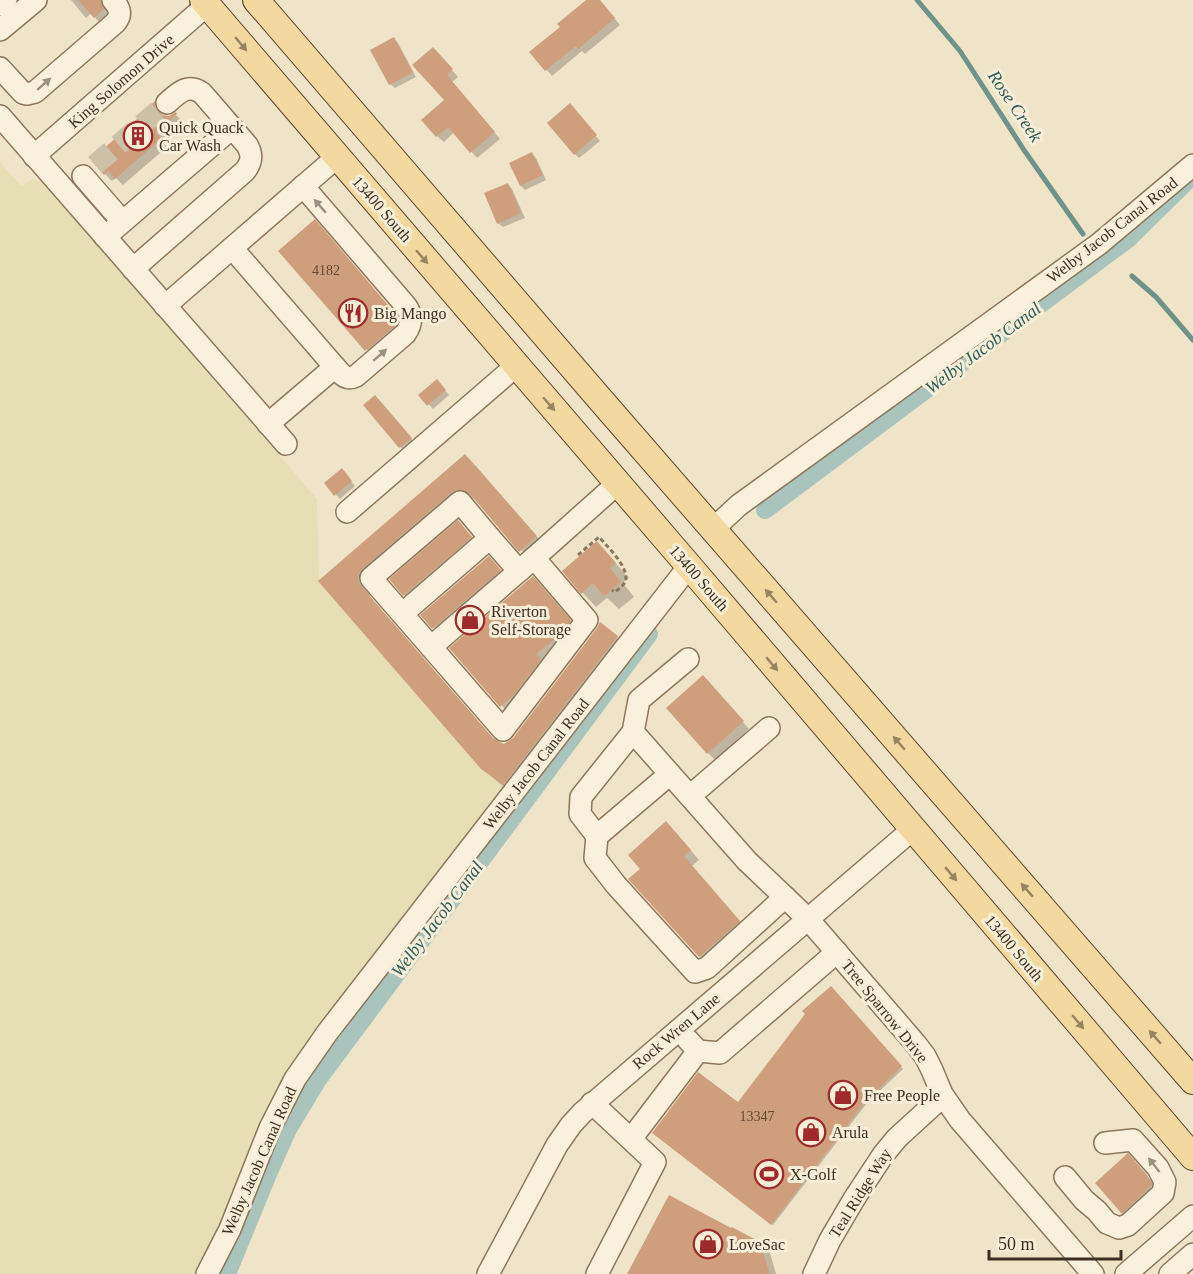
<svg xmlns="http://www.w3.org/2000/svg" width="1193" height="1274" viewBox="0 0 1193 1274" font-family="'Times New Roman',serif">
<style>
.farmland{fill:#e6deb5}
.shadow{fill:#0003}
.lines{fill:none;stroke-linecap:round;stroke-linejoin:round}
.stream{stroke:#6f938a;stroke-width:5}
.canal{stroke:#a9c4bc;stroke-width:18}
.building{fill:#cf9f7d}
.minor-tunnel{stroke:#ccc0a6;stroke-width:21;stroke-dasharray:21 10;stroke-linecap:butt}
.minor-casing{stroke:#8d765c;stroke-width:24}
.major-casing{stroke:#5b4430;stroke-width:28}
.path{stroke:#8d765c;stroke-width:3;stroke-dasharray:4.5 3;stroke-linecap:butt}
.minor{stroke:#faf1dc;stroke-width:21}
.major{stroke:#f3d9a0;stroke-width:26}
.oneway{fill:#988460}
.oneway2{fill:#9c907e}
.labels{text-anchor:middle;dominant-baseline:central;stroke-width:6;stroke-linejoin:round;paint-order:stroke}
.number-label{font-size:14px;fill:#624a37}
.street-label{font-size:16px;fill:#3d2e20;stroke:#f7eed8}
.poi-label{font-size:16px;fill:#3d2e20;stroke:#f7eed8;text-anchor:start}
.water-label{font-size:18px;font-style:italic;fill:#2f5d5a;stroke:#f7eed8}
</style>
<rect width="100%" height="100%" fill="#f0e4c8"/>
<polygon class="farmland" points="0,162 21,186 33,179 43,182 47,186 317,499 319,581 484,771 508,788 372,960 225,1214 197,1274 0,1274"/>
<g class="shadow">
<polygon points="71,0 99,0 105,6 108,14 99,22 91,13 86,18"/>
<polygon points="588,0 599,0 620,25 585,54 582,51 552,76 532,53 562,27"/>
<polygon points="394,39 398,43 416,77 395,88 390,84"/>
<polygon points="439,55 458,77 452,82 500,139 477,158 454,132 444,142 437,136 446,100"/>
<polygon points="155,103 161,110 161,115 169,117 175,114 183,122 162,141 167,147 123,185 116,178 112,181 105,174"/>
<polygon points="574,110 600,141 579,158 575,154"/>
<polygon points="532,154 536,158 546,180 525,190 521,186 511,164"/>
<polygon points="507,184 512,189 525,218 503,227 498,223"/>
<polygon points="324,231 407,328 376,360 280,251"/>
<polygon points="441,385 449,395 433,409 420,395"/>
<polygon points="379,401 415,443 405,452 365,406"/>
<polygon points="475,465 545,546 530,560 475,499 467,499 368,583 367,590 371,598 495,741 504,746 514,739 617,637 626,646 513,794 493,778 483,768 321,581"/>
<polygon points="346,475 355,486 340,499 326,484"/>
<polygon points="465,529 478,544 411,602 391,580"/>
<polygon points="597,543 629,578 623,583 634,597 619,609 607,598 596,607 582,592"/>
<polygon points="496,565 507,578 440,635 422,615"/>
<polygon points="542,588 579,631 511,716 451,648"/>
<polygon points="710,684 749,729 715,760 708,753"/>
<polygon points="676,833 699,860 692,866 748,931 709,966 630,879"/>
<polygon points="831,988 903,1069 867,1103 773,1225 654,1133 738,1104"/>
<polygon points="1135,1162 1154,1184 1158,1192 1130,1219 1123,1213"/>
<polygon points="760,1243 770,1253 776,1274 629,1274"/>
</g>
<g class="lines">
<g class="stream">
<polyline points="917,0 960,51 1024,150 1083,234"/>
<polyline points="1132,276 1156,297 1193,340"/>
</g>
<g class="canal">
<polyline points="765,510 1128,239 1187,181"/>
<polyline points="227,1274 268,1174 288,1129 317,1081 649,634"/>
</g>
</g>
<g class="building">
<polygon points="78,0 101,0 104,9 94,18"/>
<polygon points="586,0 600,0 615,18 578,49 576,46 545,71 529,52 560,27 557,24"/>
<polygon points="394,37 413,72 389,85 370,50"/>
<polygon points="433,47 453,69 447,75 495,132 470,153 448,127 436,137 421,120 444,100 412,65"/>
<polygon points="155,101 155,106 157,111 163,115 169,116 176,112 177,114 156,133 161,139 115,179 108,171 104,175 91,160 138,118 137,117"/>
<polygon points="570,103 597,135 574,155 547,123"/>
<polygon points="532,152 543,175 520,186 509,163"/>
<polygon points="508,183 521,213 497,224 484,193"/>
<polygon points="315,219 398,317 395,326 365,351 278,251"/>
<polygon points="437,379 446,390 427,406 418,395"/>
<polygon points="375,395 412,438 399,448 363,405"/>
<polygon points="465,454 537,536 519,552 470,494 464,490 457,490 452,492 363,568 359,573 358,580 361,586 493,738 504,744 513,738 597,628 600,622 618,636 503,785 481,769 318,581"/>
<polygon points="342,468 352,481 334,496 324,483"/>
<polygon points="458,520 472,537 403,596 389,579"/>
<polygon points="597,541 616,563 610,568 621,582 604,596 593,583 581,594 562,571"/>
<polygon points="489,556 501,570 432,629 420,615"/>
<polygon points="533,576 571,620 561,634 536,654 541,659 513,696 500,707 449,648"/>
<polygon points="703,675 744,721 707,754 666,708"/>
<polygon points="666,821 691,850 684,856 740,921 699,957 628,879 640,869 628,855"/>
<polygon points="831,986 902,1066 865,1102 771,1225 652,1133 698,1072 738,1102 805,1014 802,1011"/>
<polygon points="1128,1153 1147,1175 1152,1184 1151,1186 1122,1214 1095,1183"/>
<polygon points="669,1195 731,1228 732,1227 760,1242 770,1274 627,1274"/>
</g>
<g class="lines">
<polyline class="minor-tunnel" points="95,165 167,103"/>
<g class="minor-casing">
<g id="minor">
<polyline points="0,5 6,0"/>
<polyline points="0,30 36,0"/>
<path d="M0,68L23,93L27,94L35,92L115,23C122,15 120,8 113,0"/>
<polyline points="0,116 286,444"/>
<polyline points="34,156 207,5"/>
<polyline points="83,176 122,221"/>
<path d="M303,186L406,306C413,316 412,324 405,334L356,376C346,381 341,374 335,367"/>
<polyline points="105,237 232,128"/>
<polyline points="232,248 337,157"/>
<path d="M133,269L245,171C252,162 253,155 247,145L202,93C188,83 178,93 167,103"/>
<polyline points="165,306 232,248 335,367 268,424"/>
<polyline points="347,512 516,366"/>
<polyline points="713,529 739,505 1099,244 1193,165"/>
<polyline points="534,558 618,483"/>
<polyline points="402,614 490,538 460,502 371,578 503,730 587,620 534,558 519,571"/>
<polyline points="431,647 519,571 490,538"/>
<polyline points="688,659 639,700 633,732 747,861 808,919 915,1043 925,1056 932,1070 942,1094 960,1120 1093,1274"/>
<polyline points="633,732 581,797 580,814 597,836 670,774"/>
<polyline points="690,796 769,728"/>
<polyline points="597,836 595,858 616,885 695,972 707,968 785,897"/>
<polyline points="698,1051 720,1053 837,952"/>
<polyline points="592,1103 655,1162 597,1274"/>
<polyline points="631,1139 698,1051 688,1040"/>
<polyline points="1065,1177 1084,1200 1097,1211 1107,1223 1119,1228 1128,1225 1163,1193 1165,1182 1158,1168 1133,1140 1105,1143"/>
<polyline points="207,1274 230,1229 270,1128 295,1079 327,1033 689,566"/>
<polyline points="488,1274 557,1145 571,1125 582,1113 913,829"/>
<polyline points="814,1274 830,1240 854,1199 883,1155 897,1138 943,1096"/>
<polyline points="1126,1274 1193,1216"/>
<polyline points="1170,1274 1193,1254"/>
</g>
</g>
<g class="major-casing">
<g id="major">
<polyline points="203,0 689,566 1193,1157"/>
<polyline points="256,0 599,398 1193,1081"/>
</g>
</g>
<path class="path" d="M578,555L599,537C607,546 631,569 625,582C623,586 618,589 615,592L612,590"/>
<use href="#minor" class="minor"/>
<use href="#major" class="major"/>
</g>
<defs><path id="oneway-solid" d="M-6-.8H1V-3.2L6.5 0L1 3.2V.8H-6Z" transform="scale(1.5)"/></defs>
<g class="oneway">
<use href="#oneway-solid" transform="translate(241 44) rotate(50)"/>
<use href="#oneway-solid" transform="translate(422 257) rotate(49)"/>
<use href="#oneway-solid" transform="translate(549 404) rotate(49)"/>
<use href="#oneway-solid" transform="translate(771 596) rotate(-131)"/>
<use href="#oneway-solid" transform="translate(772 664) rotate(50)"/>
<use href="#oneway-solid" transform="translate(899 743) rotate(-131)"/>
<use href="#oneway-solid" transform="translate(951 874) rotate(50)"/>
<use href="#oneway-solid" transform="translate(1027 890) rotate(-131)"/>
<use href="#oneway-solid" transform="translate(1078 1022) rotate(50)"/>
<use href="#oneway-solid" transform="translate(1155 1037) rotate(-131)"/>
</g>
<g class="oneway2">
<use href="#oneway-solid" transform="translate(44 84) rotate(-41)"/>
<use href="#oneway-solid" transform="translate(320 206) rotate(-131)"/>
<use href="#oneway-solid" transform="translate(380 355) rotate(-41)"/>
<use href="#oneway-solid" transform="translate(1154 1165) rotate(-128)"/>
</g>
<defs>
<g id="building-ring" transform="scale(1.5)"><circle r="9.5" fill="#f7eed8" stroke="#9e2a2b" stroke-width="1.5"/><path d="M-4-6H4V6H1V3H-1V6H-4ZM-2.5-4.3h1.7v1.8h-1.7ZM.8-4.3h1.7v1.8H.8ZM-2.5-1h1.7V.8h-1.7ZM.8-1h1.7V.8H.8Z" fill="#9e2a2b"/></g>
<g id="restaurant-ring" transform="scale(1.5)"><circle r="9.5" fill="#f7eed8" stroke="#9e2a2b" stroke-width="1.5"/><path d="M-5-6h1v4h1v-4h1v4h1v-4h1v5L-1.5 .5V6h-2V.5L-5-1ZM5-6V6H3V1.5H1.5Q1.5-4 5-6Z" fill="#9e2a2b"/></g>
<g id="shop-ring" transform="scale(1.5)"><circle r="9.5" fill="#f7eed8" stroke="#9e2a2b" stroke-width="1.5"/><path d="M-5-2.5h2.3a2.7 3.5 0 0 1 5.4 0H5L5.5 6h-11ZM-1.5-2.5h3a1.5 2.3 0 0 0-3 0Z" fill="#9e2a2b"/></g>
<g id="stadium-ring" transform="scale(1.5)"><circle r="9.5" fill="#f7eed8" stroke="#9e2a2b" stroke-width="1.5"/><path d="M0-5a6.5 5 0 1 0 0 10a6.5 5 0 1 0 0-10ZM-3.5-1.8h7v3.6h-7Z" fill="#9e2a2b"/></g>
</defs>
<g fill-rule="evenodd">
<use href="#building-ring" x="138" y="136"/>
<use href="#restaurant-ring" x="353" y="313"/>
<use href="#shop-ring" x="470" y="620"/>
<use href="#shop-ring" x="843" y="1095"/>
<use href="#shop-ring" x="811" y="1132"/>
<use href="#stadium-ring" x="769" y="1174"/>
<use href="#shop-ring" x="708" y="1244"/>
</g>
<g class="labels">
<g class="number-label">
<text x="326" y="270">4182</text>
<text x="757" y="1116">13347</text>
</g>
<g class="street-label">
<text transform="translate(121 81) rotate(-41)">King Solomon Drive</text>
<text transform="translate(382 209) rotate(49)">13400 South</text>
<text transform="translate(1112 230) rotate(-38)">Welby Jacob Canal Road</text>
<text transform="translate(699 578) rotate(49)">13400 South</text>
<text transform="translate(536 764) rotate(-52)">Welby Jacob Canal Road</text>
<text transform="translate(1014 948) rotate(50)">13400 South</text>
<text transform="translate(885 1011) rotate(51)">Tree Sparrow Drive</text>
<text transform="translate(676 1031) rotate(-40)">Rock Wren Lane</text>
<text transform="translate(259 1161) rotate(-66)">Welby Jacob Canal Road</text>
<text transform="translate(860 1193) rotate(-58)">Teal Ridge Way</text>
</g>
<g class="poi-label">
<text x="159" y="127">Quick Quack<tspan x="159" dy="18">Car Wash</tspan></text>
<text x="374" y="313">Big Mango</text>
<text x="491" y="611">Riverton<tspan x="491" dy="18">Self-Storage</tspan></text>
<text x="864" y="1095">Free People</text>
<text x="832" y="1132">Arula</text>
<text x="790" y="1174">X-Golf</text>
<text x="729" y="1244">LoveSac</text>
</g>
<g class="water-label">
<text transform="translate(1015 106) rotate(56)">Rose Creek</text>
<text transform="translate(983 348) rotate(-37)">Welby Jacob Canal</text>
<text transform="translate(437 919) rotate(-53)">Welby Jacob Canal</text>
</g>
</g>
<path d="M989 1250v9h132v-9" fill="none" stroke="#3d2e20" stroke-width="3"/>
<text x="998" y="1250" font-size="18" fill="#3d2e20" stroke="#f7eed8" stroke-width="4.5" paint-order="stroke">50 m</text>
</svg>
